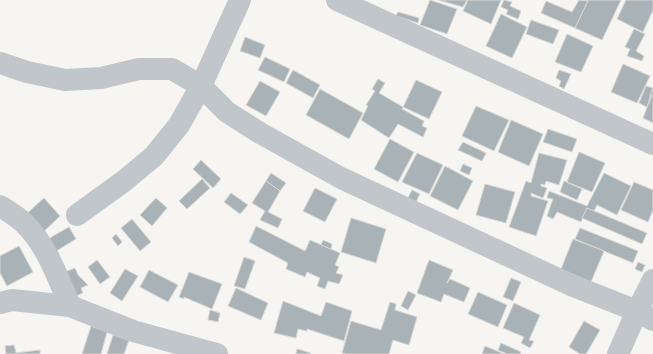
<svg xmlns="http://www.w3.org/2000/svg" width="653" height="354" viewBox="0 0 653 354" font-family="Rubik,sans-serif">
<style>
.building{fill:#a9b3b7;stroke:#d7d7d4}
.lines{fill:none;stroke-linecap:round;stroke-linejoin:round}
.minor{stroke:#c0c6c9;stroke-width:22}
</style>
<rect width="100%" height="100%" fill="#f6f5f1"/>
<g class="building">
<polygon points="430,0 457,9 447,34 420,25"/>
<polygon points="438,0 467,0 463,7"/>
<polygon points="468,0 501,0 491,24 463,11"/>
<polygon points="504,0 512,2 510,6 521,11 518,19 506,14 508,10 501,7"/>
<polygon points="579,0 588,1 575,28 541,13 546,1 572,12"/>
<polygon points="584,0 621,0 602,40 575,28 588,1"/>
<polygon points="626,0 653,0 653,10 643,32 617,19"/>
<polygon points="398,12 419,18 418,23 396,16"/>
<polygon points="501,14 527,27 512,58 486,46"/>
<polygon points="531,20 559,30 553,44 526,34"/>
<polygon points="634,29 645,34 636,51 644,56 642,61 627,56 630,49 625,47"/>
<polygon points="567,34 593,46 581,72 555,62"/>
<polygon points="245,37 265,45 260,58 240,51"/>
<polygon points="265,57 290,69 284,82 258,70"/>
<polygon points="623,64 650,76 637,103 611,92"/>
<polygon points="293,70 320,85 313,98 286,83"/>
<polygon points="559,70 571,74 564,89 559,86 561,81 556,78"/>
<polygon points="378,79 385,83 379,93 403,107 402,109 424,121 422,126 427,128 423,137 398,124 389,138 361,120 368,106 366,105 375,91 372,89"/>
<polygon points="416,80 442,92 429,119 403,107"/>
<polygon points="260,81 280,92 266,116 246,105"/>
<polygon points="646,86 653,88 647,107 639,103"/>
<polygon points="653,88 653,123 643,118 652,95 650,95"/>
<polygon points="320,89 363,113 349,139 306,115"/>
<polygon points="476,106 509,120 494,151 462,136"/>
<polygon points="511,120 543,134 529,166 498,152"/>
<polygon points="548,129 577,139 572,152 543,142"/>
<polygon points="390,139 414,152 398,182 374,169"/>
<polygon points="463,142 486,153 482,161 458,150"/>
<polygon points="579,152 605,163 592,192 567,182"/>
<polygon points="417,153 443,165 429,194 402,182"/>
<polygon points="539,153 567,160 559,185 546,181 545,185 541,184 541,186 547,188 543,198 531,193 531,196 548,201 536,236 509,227 526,181 531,183"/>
<polygon points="201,160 221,179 213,188 193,169"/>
<polygon points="463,164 472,168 469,175 460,171"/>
<polygon points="445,166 473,181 458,210 430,196"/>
<polygon points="271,173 286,183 280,191 266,181"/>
<polygon points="604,173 631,186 617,215 597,205 594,211 587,208 581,222 557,212 553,219 547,216 553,199 547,198 549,191 587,206"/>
<polygon points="202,179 210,188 187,209 179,201"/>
<polygon points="266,181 280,191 268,212 282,219 278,228 260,220 265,211 252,203"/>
<polygon points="564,181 582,189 577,200 560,192"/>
<polygon points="634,182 653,190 653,210 648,222 621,210"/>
<polygon points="485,184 515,192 506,223 476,215"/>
<polygon points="315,188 337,199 325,222 303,211"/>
<polygon points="412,190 420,194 414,206 406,201"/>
<polygon points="231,193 248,205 240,214 224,202"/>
<polygon points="44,198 60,216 39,236 22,218"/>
<polygon points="156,198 167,208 152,226 140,215"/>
<polygon points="587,208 647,233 642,244 582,218"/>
<polygon points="351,218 386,229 376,263 341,252"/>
<polygon points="132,219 151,242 140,251 121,228"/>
<polygon points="256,226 305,251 310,240 340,253 335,265 339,267 336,273 343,275 339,284 328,281 325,289 317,286 320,278 307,272 305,277 286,269 288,263 249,242"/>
<polygon points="69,227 76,239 48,256 41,245 53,236"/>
<polygon points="580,228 638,251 633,263 575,239"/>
<polygon points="116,234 122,242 118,246 112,238"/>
<polygon points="573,239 604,251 591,282 561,269"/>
<polygon points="323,240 332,244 331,249 321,245"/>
<polygon points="19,246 33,272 7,286 0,273 0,256"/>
<polygon points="244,257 255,261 245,289 234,286"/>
<polygon points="97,260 110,277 100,284 88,267"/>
<polygon points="429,260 453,270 447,283 450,279 470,288 464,302 444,294 441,302 417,293"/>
<polygon points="638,262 645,265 642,272 635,269"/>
<polygon points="75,268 78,275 88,285 81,288 83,293 71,298 60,274"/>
<polygon points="125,269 138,276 122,301 110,293"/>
<polygon points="149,270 178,285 168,302 140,287"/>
<polygon points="189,272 222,284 212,309 184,297 184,299 179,297"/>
<polygon points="511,278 521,282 513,301 503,297"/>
<polygon points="236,288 268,303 261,320 228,306"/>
<polygon points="408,291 416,295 408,310 401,306"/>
<polygon points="478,292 507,305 498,327 468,314"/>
<polygon points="283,301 321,316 326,302 352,311 344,341 307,329 307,331 298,329 296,338 274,333"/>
<polygon points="390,302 396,304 395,310 417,317 409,345 393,340 389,354 346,354 342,353 351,321 381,330"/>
<polygon points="514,303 540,315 529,340 534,341 530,348 521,343 524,337 503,328"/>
<polygon points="210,310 220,313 218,322 208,320"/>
<polygon points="584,321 600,330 586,354 580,354 569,347"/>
<polygon points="91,326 107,332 101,354 82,354"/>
<polygon points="113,335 129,340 124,354 107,354"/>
<polygon points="501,343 521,352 520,354 507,354 498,350"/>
<polygon points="14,345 16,353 40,350 40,354 6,354 5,346"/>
<polygon points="485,346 504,354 482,354"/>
<polygon points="297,349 311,353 310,354 296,354"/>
</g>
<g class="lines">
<g class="minor">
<polyline points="337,0 653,144"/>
<polyline points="0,63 27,72 65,80 101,78 139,69 172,69 201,86 227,112 260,133 341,178 571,285 637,311 653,320"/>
<path d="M0,206C8,211 18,217 25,224C47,246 58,278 70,306"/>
<polyline points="77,215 124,181 154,156 179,125 201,86 240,0"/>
<polyline points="0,303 12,300 70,306 133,331 217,354"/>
<polyline points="618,354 637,311 653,280"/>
</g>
</g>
</svg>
